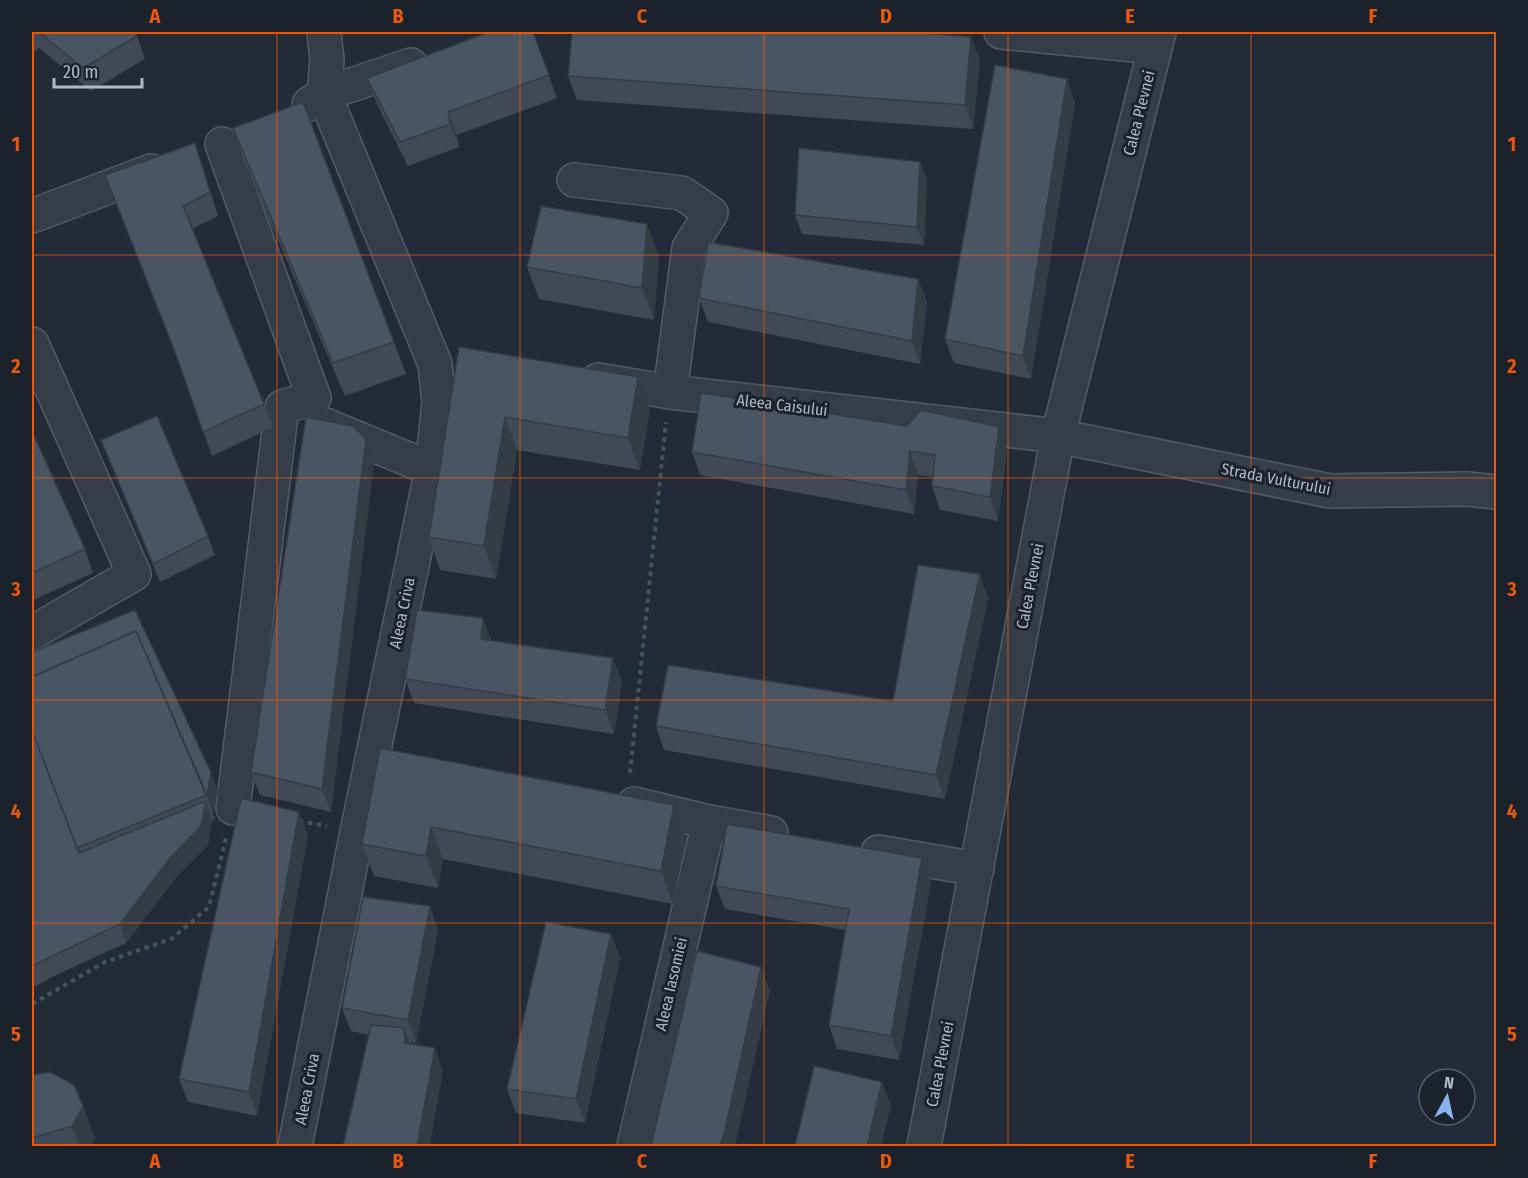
<svg xmlns="http://www.w3.org/2000/svg" width="1528" height="1178" viewBox="0 0 1528 1178" font-family="'Fira Sans Condensed',sans-serif">
<style>
.lines{fill:none;stroke-linecap:round;stroke-linejoin:round}
.minor-casing{stroke:#535b65;stroke-width:36}
.path{stroke:#435557;stroke-width:4;stroke-dasharray:4.5 4.5;stroke-linecap:butt}
.minor{stroke:#353d48;stroke-width:33}
.wall{fill:#404955}
.shaded-wall{fill:#343c45}
.building{fill:#4a5563;stroke:#343c45;stroke-width:1.5}
.grid{fill:none;stroke:#e8590c;stroke-width:1.5;stroke-opacity:0.55}
.labels{text-anchor:middle;dominant-baseline:central;stroke-width:6;stroke-linejoin:round;paint-order:stroke}
.street-label{font-size:16px;fill:#b0b8c4;stroke:#1b222c}
.neatline{fill:none;stroke:#e8590c;stroke-width:2}
.grid-label{font-size:20px;text-anchor:middle;font-weight:bold;fill:#e8590c}
</style>
<rect width="100%" height="100%" fill="#222b37"/>
<g class="lines">
<g class="minor-casing">
<g id="minor">
<polyline points="1001,32 1155,47"/>
<polyline points="309,104 324,94 411,65"/>
<polyline points="222,144 314,398 282,407 233,808"/>
<polyline points="574,180 682,193 711,213 689,248 670,392"/>
<polyline points="32,216 151,171"/>
<polyline points="32,344 134,574 32,633"/>
<polyline points="598,380 670,392 1058,436 1330,491 1467,489 1496,492"/>
<polyline points="325,425 432,469"/>
<polyline points="634,804 709,822 771,833"/>
<polyline points="878,852 977,869"/>
<polyline points="295,1146 357,832 432,469 439,402 435,364 324,94 327,60 324,32"/>
<polyline points="634,1146 709,822"/>
<polyline points="924,1146 1058,436 1159,32"/>
</g>
</g>
<g class="path">
<polyline points="630,773 666,422"/>
<polyline points="299,821 327,826"/>
<polyline points="32,1004 105,962 171,939 209,907 226,838"/>
</g>
<use href="#minor" class="minor"/>
</g>
<g class="wall">
<polygon points="32,32 134,32 137,36 145,59 91,91 39,48 32,53"/>
<polygon points="357,32 366,32 358,35"/>
<polygon points="533,32 557,98 457,135 459,147 408,166 376,102 367,78"/>
<polygon points="980,60 973,129 577,100 568,76"/>
<polygon points="1075,103 1031,379 954,363 945,339"/>
<polygon points="233,128 394,342 406,374 345,396 244,161"/>
<polygon points="203,166 218,216 192,229 264,404 273,427 212,456 180,366 105,175"/>
<polygon points="927,180 924,245 802,234 795,215"/>
<polygon points="659,256 654,320 539,299 527,267"/>
<polygon points="918,279 927,302 920,364 708,322 699,298"/>
<polygon points="459,347 650,410 640,470 517,450 496,579 440,570 429,537"/>
<polygon points="907,426 999,427 1007,451 998,521 940,510 932,486 933,477 918,475 914,514 700,475 692,452"/>
<polygon points="32,431 85,549 93,573 33,600 32,597"/>
<polygon points="101,440 208,536 215,555 160,582 108,458"/>
<polygon points="374,463 331,812 260,795 251,772"/>
<polygon points="988,598 945,799 664,750 656,726 893,701"/>
<polygon points="491,640 622,681 614,734 414,703 405,679"/>
<polygon points="32,652 218,790 213,814 215,818 212,820 208,845 177,876 126,943 54,976 32,988"/>
<polygon points="380,748 674,805 686,837 673,904 443,859 438,888 374,876 362,844"/>
<polygon points="308,835 257,1116 188,1102 179,1079"/>
<polygon points="931,882 899,1060 837,1049 829,1025 846,930 725,909 716,886"/>
<polygon points="438,930 416,1043 410,1042 443,1071 369,1035 351,1031 342,1008"/>
<polygon points="611,934 620,958 585,1123 516,1113 507,1089"/>
<polygon points="32,1075 83,1106 95,1139 91,1146 34,1146 32,1143"/>
</g>
<g class="shaded-wall">
<polygon points="971,37 980,60 973,129 965,105"/>
<polygon points="1067,79 1075,103 1031,379 1023,356"/>
<polygon points="448,112 457,135 459,147 450,124"/>
<polygon points="195,143 203,166 218,216 210,192"/>
<polygon points="920,162 927,180 924,245 917,227"/>
<polygon points="647,224 659,256 654,320 642,288"/>
<polygon points="918,279 927,302 920,364 912,341"/>
<polygon points="638,377 650,410 640,470 628,438"/>
<polygon points="505,417 517,450 496,579 484,546"/>
<polygon points="999,427 1007,451 998,521 990,497"/>
<polygon points="366,439 374,463 331,812 322,789"/>
<polygon points="910,451 918,475 914,514 906,490"/>
<polygon points="980,574 988,598 945,799 936,775"/>
<polygon points="483,618 492,642 481,639"/>
<polygon points="613,658 622,681 614,734 605,710"/>
<polygon points="211,772 218,790 213,814 207,795"/>
<polygon points="206,801 212,820 208,845 177,876 126,943 120,924"/>
<polygon points="674,805 686,837 673,904 661,871"/>
<polygon points="299,812 308,835 257,1116 249,1092"/>
<polygon points="431,827 443,859 438,888 426,856"/>
<polygon points="922,858 931,882 899,1060 891,1036"/>
<polygon points="430,906 438,930 416,1043 408,1020"/>
<polygon points="611,934 620,958 585,1123 576,1099"/>
<polygon points="761,967 770,991 735,1146 720,1146"/>
<polygon points="404,1028 413,1051 405,1043"/>
<polygon points="435,1048 443,1071 430,1146 417,1146"/>
<polygon points="882,1082 891,1106 881,1146 867,1146"/>
<polygon points="83,1106 95,1139 91,1146 80,1146 72,1126"/>
</g>
<g class="building">
<polygon points="39,32 134,32 137,36 83,68"/>
<polygon points="489,32 533,32 549,75 448,112 450,124 400,142 367,78"/>
<polygon points="572,32 911,32 971,37 965,105 568,76"/>
<polygon points="995,65 1067,79 1023,356 945,339"/>
<polygon points="303,102 394,342 333,363 233,128"/>
<polygon points="195,143 210,192 183,206 264,404 203,432 174,349 105,175"/>
<polygon points="799,148 920,162 917,227 795,215"/>
<polygon points="541,206 647,224 642,288 527,267"/>
<polygon points="708,242 918,279 912,341 699,298"/>
<polygon points="459,347 638,377 628,438 505,417 484,546 429,537"/>
<polygon points="701,393 907,426 921,410 999,427 990,497 932,486 935,455 910,451 906,490 692,452"/>
<polygon points="157,416 208,536 153,564 101,440"/>
<polygon points="306,417 353,426 366,439 322,789 251,772"/>
<polygon points="32,431 85,549 32,573"/>
<polygon points="918,565 980,574 936,775 656,726 668,665 893,701"/>
<polygon points="135,610 211,772 207,795 136,631 32,677 32,652"/>
<polygon points="417,610 483,618 481,639 613,658 605,710 405,679"/>
<polygon points="136,631 206,795 77,848 32,731 32,677"/>
<polygon points="32,731 79,853 206,801 201,826 170,858 120,924 32,966"/>
<polygon points="380,748 674,805 661,871 431,827 426,856 362,844"/>
<polygon points="241,798 299,812 249,1092 179,1079"/>
<polygon points="727,824 922,858 891,1036 829,1025 849,909 716,886"/>
<polygon points="363,897 430,906 408,1020 342,1008"/>
<polygon points="546,922 611,934 576,1099 507,1089"/>
<polygon points="697,951 761,967 725,1130 720,1146 651,1146"/>
<polygon points="371,1025 404,1028 405,1043 435,1048 417,1146 343,1146"/>
<polygon points="814,1066 882,1082 867,1146 795,1146"/>
<polygon points="50,1072 74,1085 83,1106 72,1126 32,1138 32,1075"/>
</g>
<path class="grid" d="M277,32V1146M520,32V1146M764,32V1146M1008,32V1146M1251,32V1146M32,255H1496M32,478H1496M32,700H1496M32,923H1496"/>
<g class="labels">
<g class="street-label">
<text transform="translate(1139 113) rotate(-76)">Calea Plevnei</text>
<text transform="translate(782 405) rotate(7)">Aleea Caisului</text>
<text transform="translate(1276 479) rotate(11)">Strada Vulturului</text>
<text transform="translate(1030 586) rotate(-79)">Calea Plevnei</text>
<text transform="translate(402 613) rotate(-78)">Aleea Criva</text>
<text transform="translate(671 984) rotate(-77)">Aleea Iasomiei</text>
<text transform="translate(940 1064) rotate(-79)">Calea Plevnei</text>
<text transform="translate(307 1089) rotate(-79)">Aleea Criva</text>
</g>
</g>
<rect width="1528" height="1178" fill="none" stroke="#1b222c" stroke-width="66"/>
<g transform="translate(1447 1097) rotate(8)"><circle r="28" fill="#1b222c" stroke="#575e69" stroke-width="1.5"/>
<path d="M0-4.5L10 22L0 15L-10 22Z" fill="#88b2f1"/>
<text y="-9" font-size="16" font-weight="bold" text-anchor="middle" fill="#b0b8c4">N</text>
</g>
<path d="M54 78v9h88v-9" fill="none" stroke="#b0b8c4" stroke-width="3"/>
<text x="63" y="78" font-size="18" fill="#b0b8c4" stroke="#1b222c" stroke-width="4.5" paint-order="stroke">20 m</text>
<rect x="33" y="33" width="1462" height="1112" class="neatline"/>
<g class="grid-label">
<text x="155" y="23">A</text>
<text x="398" y="23">B</text>
<text x="642" y="23">C</text>
<text x="886" y="23">D</text>
<text x="1130" y="23">E</text>
<text x="1373" y="23">F</text>
<text x="16" y="151">1</text>
<text x="1512" y="151">1</text>
<text x="16" y="373">2</text>
<text x="1512" y="373">2</text>
<text x="16" y="596">3</text>
<text x="1512" y="596">3</text>
<text x="16" y="818">4</text>
<text x="1512" y="818">4</text>
<text x="16" y="1041">5</text>
<text x="1512" y="1041">5</text>
<text x="155" y="1168">A</text>
<text x="398" y="1168">B</text>
<text x="642" y="1168">C</text>
<text x="886" y="1168">D</text>
<text x="1130" y="1168">E</text>
<text x="1373" y="1168">F</text>
</g>
</svg>
